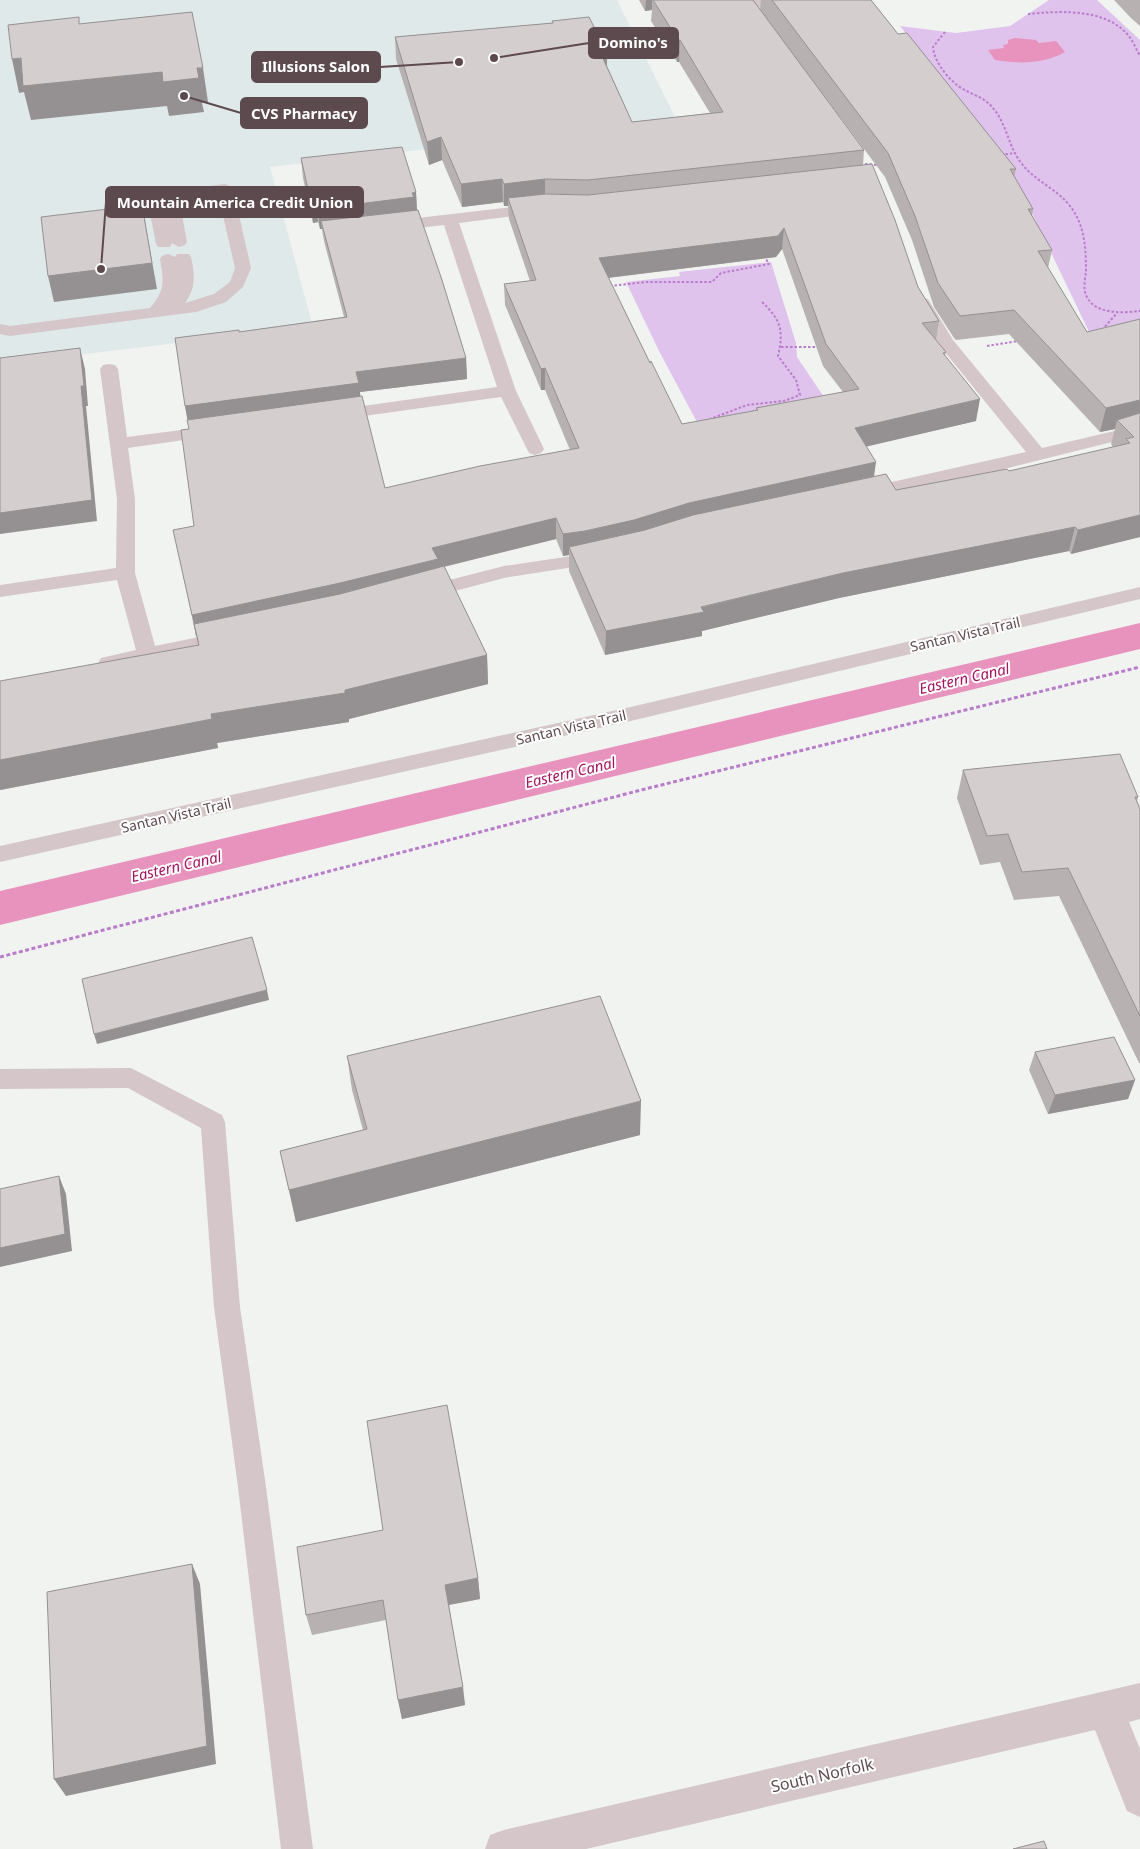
<svg xmlns="http://www.w3.org/2000/svg" width="1140" height="1849" viewBox="0 0 1140 1849" font-family="'Noto Sans',sans-serif">
<style>
.commercial{fill:#dfe9ea}
.green{fill:#dfc3ed}
.water{fill:#e793be}
.lines{fill:none;stroke-linecap:round;stroke-linejoin:round}
.canal{fill:#e793be;fill-rule:evenodd}
.path-far1{stroke:#b87dc9;stroke-width:2;stroke-dasharray:2.5 2;stroke-linecap:butt}
.path{stroke:#b87dc9;stroke-width:3;stroke-dasharray:4 2.5;stroke-linecap:butt}
.lane{fill:#d4c6c9;fill-rule:evenodd}
.street{fill:#d4c6c9;fill-rule:evenodd}
.wall{fill:#b7b1b2;fill-rule:evenodd}
.shaded-wall{fill:#959091}
.building{fill:#d5cecf;stroke:#959091;fill-rule:evenodd}
.labels{text-anchor:middle;dominant-baseline:central;stroke-width:4;stroke-linejoin:round;paint-order:stroke}
.street-label{font-size:14px;fill:#5d4a4f;stroke:#fff}
.water-label{font-size:15px;font-style:italic;fill:#a4165f;stroke:#fff}
.near-street-label{font-size:16px;fill:#5d4a4f;stroke:#fff}
.leader{fill:none;stroke:#5d4a4f;stroke-width:2}
.callout-dot{fill:#5d4a4f;stroke:#fff;stroke-width:2}
.callout{fill:#5d4a4f;stroke:#5d4a4f;stroke-width:2}
.callout-label{font-size:15px;text-anchor:middle;font-weight:bold;fill:#fff}
</style>
<rect width="100%" height="100%" fill="#f1f3f1"/>
<polygon class="commercial" points="0,0 617,0 677,121 270,167 313,327 0,364"/>
<g class="green">
<polygon points="1049,0 1097,0 1140,40 1140,326 1092,338 1007,161 900,26 956,33 1010,26"/>
<polygon points="771,262 796,343 797,357 826,400 698,424 659,351 626,282 680,276 679,272"/>
</g>
<path class="water" d="M1015,38L1036,40L1039,43L1056,41L1065,52C1044,64 1019,64 995,60L988,50L1004,48L1003,45L1008,44V40Z"/>
<g class="lines">
<polygon class="canal" points="1140,623 1140,649 0,925 0,891"/>
<g class="path-far1">
<path d="M1028,14C1060,11 1105,8 1128,35C1133,41 1136,49 1140,56"/>
<path d="M945,32L933,47C934,62 950,82 963,89C973,95 985,98 992,107C1007,123 1008,147 1022,164C1035,181 1057,189 1070,206C1085,225 1086,249 1086,272C1085,279 1083,288 1086,295C1094,315 1122,313 1140,311"/>
<polyline points="1001,155 1015,153"/>
<polyline points="865,164 878,165"/>
<polyline points="610,286 646,282 712,282 721,273 769,264 765,257"/>
<polyline points="1102,330 1117,313"/>
<polyline points="987,346 1018,341"/>
<polyline points="781,347 820,347"/>
<path d="M705,421L747,405L784,401L800,395L796,380L778,356C784,330 781,320 761,301"/>
</g>
<polyline class="path" points="0,957 645,789 1140,667"/>
<g class="lane">
<polygon points="753,0 799,0 792,4 726,11 719,7 726,3"/>
<path d="M225,184L230,186L233,189L251,268L243,287L226,302L196,312L10,336L0,334V324L10,326L150,308C165,290 164,282 160,259L162,256L168,254L175,257L177,254H189L191,257C195,275 196,288 185,303L214,294L230,282L235,268L218,194L179,199L187,242L185,245L179,247L172,243L170,247H158L156,244L148,203L137,202L135,199L137,196L143,194Z"/>
<polygon points="539,204 545,206 547,209 545,212 459,223 516,391 544,449 541,453 535,455 529,453 501,397 335,420 329,419 326,415 329,411 335,410 497,387 444,225 392,231 386,229 384,226 386,223 392,221"/>
<polygon points="922,298 928,299 953,340 1042,448 1140,425 1140,435 996,471 863,500 856,498 854,494 856,490 1026,452 940,346 914,303 916,299"/>
<polygon points="109,364 115,365 118,369 127,437 212,426 218,427 221,431 218,435 212,436 128,448 135,499 135,573 155,646 228,631 235,633 238,638 235,643 228,645 108,670 101,668 98,663 101,658 136,650 117,580 0,597 0,585 116,568 117,499 100,369 103,365"/>
<polygon points="599,552 606,554 609,558 606,562 504,578 425,599 418,598 415,593 418,588 504,566"/>
<polygon points="1140,587 1140,599 635,720 0,862 0,846 635,706"/>
<polygon points="131,1068 222,1115 225,1122 240,1307 266,1487 313,1849 281,1849 238,1487 214,1307 201,1128 128,1088 0,1089 0,1069"/>
</g>
<polygon class="street" points="1140,1683 1140,1719 1129,1722 1140,1749 1140,1817 1127,1811 1095,1730 586,1849 485,1849 490,1835 504,1830"/>
</g>
<g class="wall">
<path d="M639,0H753L864,150L863,165L918,287L939,321L936,340L946,352L945,356L976,421L866,446L874,476L896,490L1009,471L1113,447L1111,444L1115,429L1100,432L1009,334L956,340L954,338L934,307L912,240L885,177L760,10L761,0H871L898,34L1016,169L1014,177L1033,209L1032,216L1052,250L1048,268L1087,332L1140,319V537L1071,554L1069,551L839,598L702,631V636L605,655L569,571V555L563,556L556,539L444,567L487,655L488,684L349,719V722L217,743L218,748L0,790L198,645L178,552L194,526L189,429L185,406L239,332L344,317L324,241L322,229H320L318,222L313,223L303,178L301,158L416,192L417,210L466,358L467,379L360,392V396L385,488L570,450L545,390H541L505,305L504,284L530,281L509,219L508,206H504L503,202L462,207L442,160L429,165L396,59L395,37L552,23V21L607,53V66L632,122L710,113L679,62H677L651,21L652,10L645,11ZM782,249L823,366L843,392L756,408V411L682,424L650,363L608,278L776,257Z"/>
<polygon points="1114,0 1140,0 1140,26 1131,18"/>
<polygon points="963,770 1138,797 1137,801 1140,809 1140,1063 1139,1063 1059,896 1014,900 1000,862 980,865 957,798"/>
<polygon points="1035,1052 1135,1080 1128,1099 1048,1114 1029,1070"/>
<polygon points="347,1056 640,1135 296,1222 280,1151 363,1130 352,1090"/>
<polygon points="478,1578 480,1599 449,1605 465,1705 402,1719 398,1700 386,1620 312,1635 306,1615"/>
</g>
<g class="shaded-wall">
<polygon points="646,0 652,0 652,10 645,11"/>
<polygon points="678,40 680,40 679,62 677,62"/>
<polygon points="607,53 607,75 601,54"/>
<polygon points="21,58 197,68 203,68 208,102 202,103 204,112 169,116 167,106 31,120 24,92 19,93 12,59"/>
<polygon points="441,137 442,160 429,165 427,142"/>
<polygon points="502,179 503,202 462,207 461,184"/>
<polygon points="545,179 545,201 508,198 508,206 504,206 504,184"/>
<polygon points="416,192 417,212 321,221 322,229 320,229 318,209"/>
<polygon points="316,202 318,222 313,223 311,203"/>
<polygon points="142,205 157,289 54,302 48,276"/>
<polygon points="784,228 782,249 776,257 598,279 599,258"/>
<polygon points="80,348 85,369 88,406 86,406 97,521 0,534 0,513 81,386"/>
<polygon points="466,358 467,379 360,392 361,403 189,427 185,406 356,372"/>
<polygon points="545,368 545,390 541,390 541,369"/>
<polygon points="980,399 976,421 852,450 855,428"/>
<polygon points="1140,400 1140,422 1117,420 1115,429 1100,432 1106,408"/>
<polygon points="876,462 873,484 569,547 569,555 563,556 563,534 689,503"/>
<polygon points="1140,515 1140,537 1071,554 1078,530"/>
<polygon points="556,518 556,539 438,568 196,636 192,615 432,548"/>
<polygon points="1075,527 1069,551 839,598 702,631 702,636 605,655 606,631 843,573"/>
<polygon points="487,655 488,684 349,719 349,722 217,743 218,748 0,790 0,760 211,714 345,690"/>
<polygon points="267,990 269,1000 97,1044 94,1034"/>
<polygon points="1135,1080 1128,1099 1048,1114 1055,1095"/>
<polygon points="641,1101 640,1135 296,1222 289,1190"/>
<polygon points="59,1176 66,1194 72,1251 0,1267 0,1248"/>
<polygon points="192,1564 200,1584 216,1764 66,1796 54,1779"/>
<polygon points="478,1578 480,1599 448,1605 445,1585"/>
<polygon points="463,1687 465,1705 402,1719 398,1700"/>
</g>
<g class="building">
<polygon points="653,0 753,0 864,150 588,180 545,179 504,184 502,179 461,184 441,137 427,142 395,37 553,23 552,21 589,17 607,53 601,54 632,122 723,112 680,40 678,40"/>
<polygon points="772,0 871,0 898,34 907,33 1016,169 1010,169 1033,209 1028,209 1052,250 1038,251 1087,332 1140,319 1140,400 1106,408 1014,310 960,316 938,283 915,216 888,153"/>
<polygon points="192,12 203,68 197,68 199,78 163,82 162,72 23,86 21,58 12,59 8,25 79,17 79,24"/>
<polygon points="402,147 416,192 412,193 414,197 318,209 316,202 311,203 301,158"/>
<path d="M872,164L895,220L918,287L939,321L922,323L946,352L943,353L980,399L855,428L876,462L689,503L634,520L585,531L563,534L556,518L432,548L438,559L340,583L192,615L173,530L194,526L181,430L189,429L187,420L362,396L385,488L480,466L579,448L545,368L541,369L504,284L536,280L508,198L545,194L588,195ZM784,228L826,344L859,389L756,408L758,410L682,424L651,361L650,363L599,258L778,236Z"/>
<polygon points="142,205 152,263 48,276 41,217"/>
<polygon points="418,210 442,280 466,358 356,372 359,383 185,406 175,338 239,330 239,332 347,317 321,221"/>
<polygon points="80,348 84,386 81,386 92,500 0,513 0,358"/>
<polygon points="1140,413 1140,515 1078,530 1075,527 843,573 701,607 704,612 606,631 569,547 645,530 693,515 886,474 896,490 1007,469 1009,471 1130,443 1126,439 1134,437 1117,420"/>
<polygon points="444,566 487,655 345,690 345,693 211,714 212,719 0,760 0,681 199,645 194,624 340,594"/>
<polygon points="1120,754 1138,797 1135,797 1140,809 1140,1016 1068,868 1022,872 1008,834 987,836 963,770"/>
<polygon points="252,937 267,990 94,1034 82,979"/>
<polygon points="600,996 641,1101 289,1190 280,1151 367,1129 347,1056"/>
<polygon points="1114,1037 1135,1080 1055,1095 1035,1052"/>
<polygon points="59,1176 65,1234 0,1248 0,1189"/>
<polygon points="447,1405 478,1578 445,1585 463,1687 398,1700 383,1600 306,1615 297,1547 383,1530 367,1421"/>
<polygon points="192,1564 207,1746 54,1779 47,1592"/>
<polygon points="1044,1841 1047,1849 1013,1849"/>
</g>
<g class="labels">
<g class="street-label">
<text transform="translate(965 634) rotate(-13)">Santan Vista Trail</text>
<text transform="translate(571 727) rotate(-13)">Santan Vista Trail</text>
<text transform="translate(176 815) rotate(-13)">Santan Vista Trail</text>
</g>
<g class="water-label">
<text transform="translate(964 678) rotate(-13)">Eastern Canal</text>
<text transform="translate(570 772) rotate(-13)">Eastern Canal</text>
<text transform="translate(176 866) rotate(-13)">Eastern Canal</text>
</g>
<g class="near-street-label">
<text transform="translate(822 1775) rotate(-13)">South Norfolk</text>
</g>
</g>
<path class="leader" d="M494 58L589 43M459 62L380 67M184 96L241 113M101 269L106 202"/>
<g class="callout-dot">
<circle cx="494" cy="58" r="5"/>
<circle cx="459" cy="62" r="5"/>
<circle cx="184" cy="96" r="5"/>
<circle cx="101" cy="269" r="5"/>
</g>
<g class="callout">
<rect x="589" y="28" width="89" height="30" rx="5"/>
<rect x="252" y="52" width="128" height="30" rx="5"/>
<rect x="241" y="98" width="126" height="30" rx="5"/>
<rect x="106" y="187" width="257" height="30" rx="5"/>
</g>
<g class="callout-label">
<text x="633" y="48">Domino's</text>
<text x="316" y="72">Illusions Salon</text>
<text x="304" y="119">CVS Pharmacy</text>
<text x="235" y="208">Mountain America Credit Union</text>
</g>
</svg>
